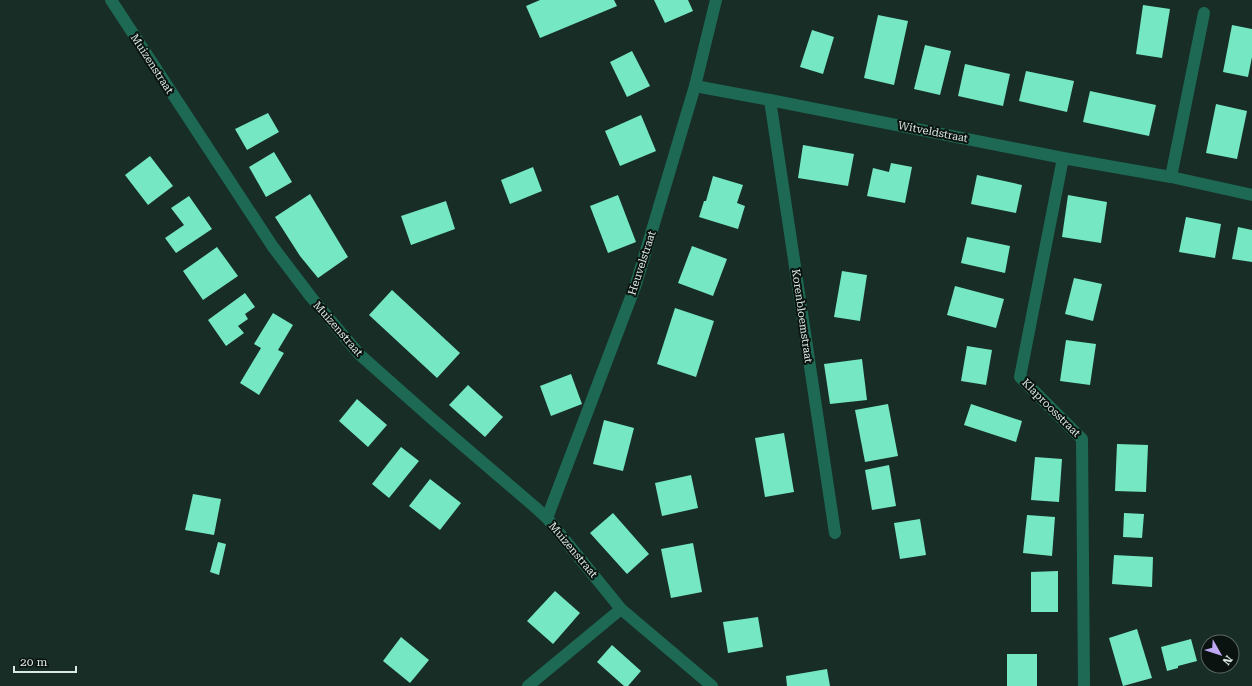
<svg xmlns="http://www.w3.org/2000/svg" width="1252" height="686" viewBox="0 0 1252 686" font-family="'Roboto Serif',serif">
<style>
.building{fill:#75e8c3}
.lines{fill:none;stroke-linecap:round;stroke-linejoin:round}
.street{stroke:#1e6953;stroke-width:12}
.labels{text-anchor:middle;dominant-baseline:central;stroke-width:4;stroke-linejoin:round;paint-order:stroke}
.street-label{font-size:11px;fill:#dae8e2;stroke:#0a1310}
</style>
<rect width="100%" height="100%" fill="#172d26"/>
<g class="building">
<polygon points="540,0 614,0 617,6 540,38 526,6"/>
<polygon points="654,0 688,0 693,11 665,23"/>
<polygon points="1143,5 1170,9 1162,58 1136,54"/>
<polygon points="878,15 908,21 894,85 864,78"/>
<polygon points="1232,25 1252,29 1252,57 1248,77 1223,72"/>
<polygon points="812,30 834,37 823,74 800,67"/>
<polygon points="925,45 951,51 940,95 914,89"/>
<polygon points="632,51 650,86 627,97 610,62"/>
<polygon points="965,64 1010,74 1003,106 958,96"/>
<polygon points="1026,71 1074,81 1067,112 1019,101"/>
<polygon points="1090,91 1156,105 1149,136 1083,122"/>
<polygon points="1216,104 1247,111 1237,159 1206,153"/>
<polygon points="268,113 279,132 247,150 235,129"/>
<polygon points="641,115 656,151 620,166 605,131"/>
<polygon points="803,145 854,154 848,186 798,178"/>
<polygon points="274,152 292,182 266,197 249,167"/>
<polygon points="150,156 173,186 148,205 125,175"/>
<polygon points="891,163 912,167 905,203 867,196 873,168 889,172"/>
<polygon points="533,167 542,191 510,204 501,180"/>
<polygon points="977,175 1022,185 1016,213 971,204"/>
<polygon points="713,176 743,185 737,203 745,206 738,229 699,217 704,201 706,201"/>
<polygon points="310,194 348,257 318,278 300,256 275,217"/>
<polygon points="618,195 636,242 608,253 590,206"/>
<polygon points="1068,195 1107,202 1101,243 1062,237"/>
<polygon points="189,196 212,229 176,253 165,238 184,225 171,208"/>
<polygon points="446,201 455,229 411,245 401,216"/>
<polygon points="1186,217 1221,224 1215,258 1179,252"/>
<polygon points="1238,227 1252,230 1252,262 1232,259"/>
<polygon points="967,237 1010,246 1005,273 961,263"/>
<polygon points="692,246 727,259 713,296 678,283"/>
<polygon points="217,247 238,276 203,300 183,271"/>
<polygon points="842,271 867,275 860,321 834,317"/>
<polygon points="1074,278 1102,284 1093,321 1065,314"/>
<polygon points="955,286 1004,299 996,328 947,315"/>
<polygon points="392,290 460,353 437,378 369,315"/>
<polygon points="245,293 255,307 245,314 248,319 238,326 244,333 226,346 208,320"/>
<polygon points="675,308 714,321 696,377 657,364"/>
<polygon points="273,313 293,325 278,350 284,353 259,395 240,383 261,348 254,344"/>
<polygon points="1066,340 1096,344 1090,385 1060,381"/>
<polygon points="967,346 992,350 986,385 961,381"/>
<polygon points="862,359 867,400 830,404 824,364"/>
<polygon points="571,374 582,404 551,416 540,386"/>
<polygon points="468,385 503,417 485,437 449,405"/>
<polygon points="357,399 387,425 368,447 339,421"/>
<polygon points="888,404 898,456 865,462 855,410"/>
<polygon points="971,404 1022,421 1016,442 964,425"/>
<polygon points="604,420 634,428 623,471 593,464"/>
<polygon points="784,433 794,492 765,497 755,438"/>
<polygon points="1117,444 1148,445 1146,492 1115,491"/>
<polygon points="401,447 419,461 389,498 372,484"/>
<polygon points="1035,457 1062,459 1059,502 1031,500"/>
<polygon points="889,465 896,506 872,510 865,470"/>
<polygon points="691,475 698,508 662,516 655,483"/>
<polygon points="430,479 461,503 440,530 409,506"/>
<polygon points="193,494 221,499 214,535 185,530"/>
<polygon points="613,513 649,554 627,574 590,533"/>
<polygon points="1124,513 1144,514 1142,538 1123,537"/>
<polygon points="1027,515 1055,517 1052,556 1023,553"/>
<polygon points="920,519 926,555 900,559 894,523"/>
<polygon points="218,542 226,544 219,575 210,572"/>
<polygon points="693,543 702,592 671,598 661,549"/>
<polygon points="1114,555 1153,557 1152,587 1112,584"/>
<polygon points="1058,571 1058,612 1031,612 1031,572"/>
<polygon points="555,591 580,613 553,644 527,621"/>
<polygon points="758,617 763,647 728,653 723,622"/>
<polygon points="1137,629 1152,678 1123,686 1109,638"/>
<polygon points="401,637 429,660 410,683 383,661"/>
<polygon points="1191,639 1197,661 1178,666 1178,668 1167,671 1161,647"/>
<polygon points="612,645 641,671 628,686 624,686 597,662"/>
<rect x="1007" y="654" width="30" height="32"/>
<polygon points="827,669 830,686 787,686 786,676"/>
</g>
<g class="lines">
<g class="street">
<polyline points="111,0 273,247 311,297 359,354 431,418 535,507 547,518 621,609 712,686"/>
<polyline points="695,86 770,100 1063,158 1171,177 1252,195"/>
<polyline points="770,100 835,533"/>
<polyline points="1063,158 1020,377 1082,439 1084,686"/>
<polyline points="1171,177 1204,13"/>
<polyline points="547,518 636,284 695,86 716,0"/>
<polyline points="528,686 621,609"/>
</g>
</g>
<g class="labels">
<g class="street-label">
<text transform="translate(152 64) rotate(57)">Muizenstraat</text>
<text transform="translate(933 132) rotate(11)">Witveldstraat</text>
<text transform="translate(642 263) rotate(-72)">Heuvelstraat</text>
<text transform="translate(802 316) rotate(82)">Korenbloemstraat</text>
<text transform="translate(338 329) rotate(49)">Muizenstraat</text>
<text transform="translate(1051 408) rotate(45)">Klaproosstraat</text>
<text transform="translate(573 550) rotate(50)">Muizenstraat</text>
</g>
</g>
<g transform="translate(1220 654) rotate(129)"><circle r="19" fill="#0a1310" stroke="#5d6864"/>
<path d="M0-3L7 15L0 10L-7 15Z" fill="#bfa9f4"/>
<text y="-6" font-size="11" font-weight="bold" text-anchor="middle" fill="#dae8e2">N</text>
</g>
<path d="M14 666v6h62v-6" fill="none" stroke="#dae8e2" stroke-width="2"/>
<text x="20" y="666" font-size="12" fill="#dae8e2" stroke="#0a1310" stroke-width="3" paint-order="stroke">20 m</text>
</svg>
